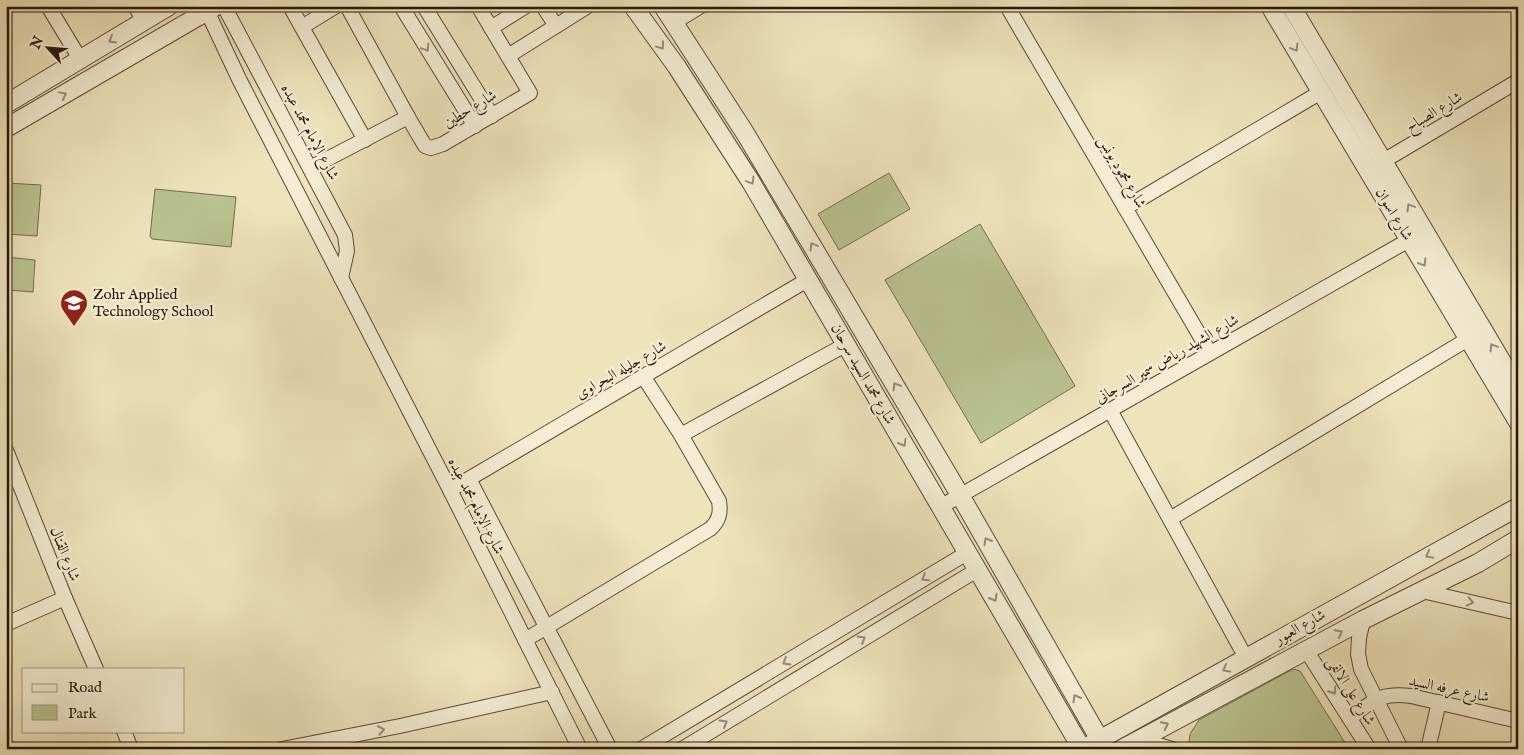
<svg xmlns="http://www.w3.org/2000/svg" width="1524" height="755" viewBox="0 0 1524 755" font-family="'IM FELL English',Amiri,serif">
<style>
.green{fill:#b9c390;stroke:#726c4e}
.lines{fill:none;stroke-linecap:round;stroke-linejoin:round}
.minor-casing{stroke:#5b4838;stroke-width:16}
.tertiary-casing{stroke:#5b4838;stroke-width:20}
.minor{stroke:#f4edd3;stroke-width:14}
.tertiary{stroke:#f4edd3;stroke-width:18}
.oneway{stroke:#998c79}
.labels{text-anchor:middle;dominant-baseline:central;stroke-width:4.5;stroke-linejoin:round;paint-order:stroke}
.street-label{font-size:15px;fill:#2a150c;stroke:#f4edd3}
.poi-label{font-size:15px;fill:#2a150c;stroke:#f4edd3;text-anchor:start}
</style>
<rect width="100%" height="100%" fill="#eee3bb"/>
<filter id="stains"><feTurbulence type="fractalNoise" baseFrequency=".004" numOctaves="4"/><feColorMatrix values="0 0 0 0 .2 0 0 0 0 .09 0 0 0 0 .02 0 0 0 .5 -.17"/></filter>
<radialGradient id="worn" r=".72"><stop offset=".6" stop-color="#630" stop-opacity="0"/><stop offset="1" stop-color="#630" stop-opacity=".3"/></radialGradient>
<g class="green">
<polygon points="889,173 910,209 839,250 818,214"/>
<polygon points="6,183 41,185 37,236 6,234"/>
<polygon points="155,189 236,197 231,247 152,239 150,236"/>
<polygon points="980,224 1075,386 981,443 885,280"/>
<polygon points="6,257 35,260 33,292 6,290"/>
<polygon points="1293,669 1300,671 1349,749 1211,749 1189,743 1190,734 1199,720"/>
</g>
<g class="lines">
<g class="minor-casing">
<g id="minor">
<polyline points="48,6 80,59"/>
<polyline points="135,6 144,21"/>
<polyline points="224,6 345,235 347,251 341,278"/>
<polyline points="290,6 365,140"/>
<polyline points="347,6 408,117 425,146 431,148 443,144 530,93 478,6"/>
<polyline points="401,6 475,126"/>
<polyline points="424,6 492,116"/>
<polyline points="543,6 556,26"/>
<polyline points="1007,6 1210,353"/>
<polyline points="6,8 9,6"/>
<polyline points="207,11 239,79 450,490 580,749"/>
<polyline points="673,23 701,6"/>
<polyline points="302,27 336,6"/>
<polyline points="491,28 526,6"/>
<polyline points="508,56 588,6"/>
<polyline points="1375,166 1518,81"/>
<polyline points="310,168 408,117"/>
<polyline points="1125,208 1321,92"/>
<polyline points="1110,410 1246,658"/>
<polyline points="681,435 845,345"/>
<polyline points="6,450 65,598 96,669"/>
<polyline points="469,479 610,749"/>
<polyline points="450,490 809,279"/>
<polyline points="940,507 1409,240"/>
<polyline points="1170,519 1468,339"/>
<polyline points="1422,591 1518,613"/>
<polyline points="1363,620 1359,638 1358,654 1361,669 1401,749"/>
<polyline points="6,624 65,598"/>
<path d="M525,640L710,529C719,521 721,513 719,501L681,435L643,376"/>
<polyline points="1306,650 1369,749"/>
<path d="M1350,718C1374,701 1380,692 1411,696L1518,721"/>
<polyline points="124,731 131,749"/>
<polyline points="1138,739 1172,749"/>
<polyline points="282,749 400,726 552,692"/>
<polyline points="641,749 967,553"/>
<polyline points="682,749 977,570"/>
<polyline points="1428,749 1439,702"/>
</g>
</g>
<g class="tertiary-casing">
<g id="tertiary">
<polyline points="633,6 677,67 751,182 1082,749"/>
<polyline points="663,6 745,133 826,269 960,495 1100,740"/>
<polyline points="1270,6 1518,422"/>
<polyline points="1291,6 1518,389"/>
<polyline points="6,104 169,6"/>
<polyline points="6,128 216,6"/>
<polyline points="1090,745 1518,507"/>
<polyline points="1122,749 1363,620 1478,563 1518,539"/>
</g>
</g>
<use href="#minor" class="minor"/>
<use href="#tertiary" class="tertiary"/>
</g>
<defs><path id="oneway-chevron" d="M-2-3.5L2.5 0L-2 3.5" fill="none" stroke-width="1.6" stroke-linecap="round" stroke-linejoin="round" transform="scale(1.25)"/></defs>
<g class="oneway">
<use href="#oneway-chevron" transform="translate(112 40) rotate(149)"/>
<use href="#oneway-chevron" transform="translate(661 46) rotate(53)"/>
<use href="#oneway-chevron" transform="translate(426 48) rotate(58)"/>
<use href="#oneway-chevron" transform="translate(1295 48) rotate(59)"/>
<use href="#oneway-chevron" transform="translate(63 95) rotate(-29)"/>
<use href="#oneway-chevron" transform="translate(751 181) rotate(59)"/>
<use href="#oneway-chevron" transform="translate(1410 207) rotate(-121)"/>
<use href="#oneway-chevron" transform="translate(813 246) rotate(-121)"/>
<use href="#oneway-chevron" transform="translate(1423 263) rotate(59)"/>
<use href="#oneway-chevron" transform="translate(1493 347) rotate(-121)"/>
<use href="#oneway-chevron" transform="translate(896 386) rotate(-121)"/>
<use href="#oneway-chevron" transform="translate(903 443) rotate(60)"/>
<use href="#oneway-chevron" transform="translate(987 541) rotate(-120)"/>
<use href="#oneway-chevron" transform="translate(1429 555) rotate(152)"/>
<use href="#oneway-chevron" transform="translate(925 578) rotate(149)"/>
<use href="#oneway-chevron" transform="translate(994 598) rotate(60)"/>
<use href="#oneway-chevron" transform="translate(1470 602) rotate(13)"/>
<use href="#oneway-chevron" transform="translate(1339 633) rotate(-28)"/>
<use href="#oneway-chevron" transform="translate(862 639) rotate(-31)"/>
<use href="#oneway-chevron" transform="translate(786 662) rotate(149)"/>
<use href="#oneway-chevron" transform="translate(1226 669) rotate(151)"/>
<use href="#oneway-chevron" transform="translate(1333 691) rotate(57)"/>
<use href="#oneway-chevron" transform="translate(1076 698) rotate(-120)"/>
<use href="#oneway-chevron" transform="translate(724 723) rotate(-31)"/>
<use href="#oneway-chevron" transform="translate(1165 725) rotate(-28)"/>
<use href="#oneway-chevron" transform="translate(381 730) rotate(-11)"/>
</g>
<defs>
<g id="school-pin" transform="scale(1.4375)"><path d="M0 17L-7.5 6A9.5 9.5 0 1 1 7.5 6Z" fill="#8f2418" stroke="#f4edd3"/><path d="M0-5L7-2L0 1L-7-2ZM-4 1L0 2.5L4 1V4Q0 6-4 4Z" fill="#fff"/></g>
</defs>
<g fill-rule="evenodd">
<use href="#school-pin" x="74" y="303"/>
</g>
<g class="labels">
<g class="street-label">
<text transform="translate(470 109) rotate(-31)">شارع حطين</text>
<text transform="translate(1434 112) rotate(-31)">شارع الصباح</text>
<text transform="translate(310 132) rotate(62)">شارع الإمام محمد عبده</text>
<text transform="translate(1122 172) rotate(60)">شارع محمود يونس</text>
<text transform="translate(1394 214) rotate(59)">شارع اسوان</text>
<text transform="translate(1167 359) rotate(-30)">شارع الشهيد رياض سمير السرجانى</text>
<text transform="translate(621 370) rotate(-30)">شارع جليله البحراوى</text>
<text transform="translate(863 374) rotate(60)">شارع محمد السيد سرحان</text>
<text transform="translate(476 506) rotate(63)">شارع الإمام محمد عبده</text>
<text transform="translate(65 554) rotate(68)">شارع القنال</text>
<text transform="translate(1300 627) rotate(-29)">شارع العبور</text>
<text transform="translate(1449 689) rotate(12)">شارع عرفه السيد</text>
<text transform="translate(1351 691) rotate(58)">شارع على الالفى</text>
</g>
<g class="poi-label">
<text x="93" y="294">Zohr Applied<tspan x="93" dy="17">Technology School</tspan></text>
</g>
</g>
<rect width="1524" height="755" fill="none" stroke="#eee3bb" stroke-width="25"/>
<rect x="8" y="8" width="1509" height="740" fill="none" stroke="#2a150c" stroke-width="2.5"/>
<rect x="12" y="12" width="1499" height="730" fill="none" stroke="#2a150c"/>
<rect x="22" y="668" width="162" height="65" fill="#f4edd3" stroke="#a39783"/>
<rect x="32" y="684" width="25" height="8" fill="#f4edd3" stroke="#a39783"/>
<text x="68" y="692" font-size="15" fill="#2a150c">Road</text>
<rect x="32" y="705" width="25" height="15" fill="#b9c390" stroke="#a39783"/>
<text x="68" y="718" font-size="15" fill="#2a150c">Park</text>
<g transform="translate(48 48) rotate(296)" stroke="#f4edd3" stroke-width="4" paint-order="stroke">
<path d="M0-4L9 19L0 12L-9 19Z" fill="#2a150c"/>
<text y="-8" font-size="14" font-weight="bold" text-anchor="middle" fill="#2a150c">N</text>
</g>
<rect width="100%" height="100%" filter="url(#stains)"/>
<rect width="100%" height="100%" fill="url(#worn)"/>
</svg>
